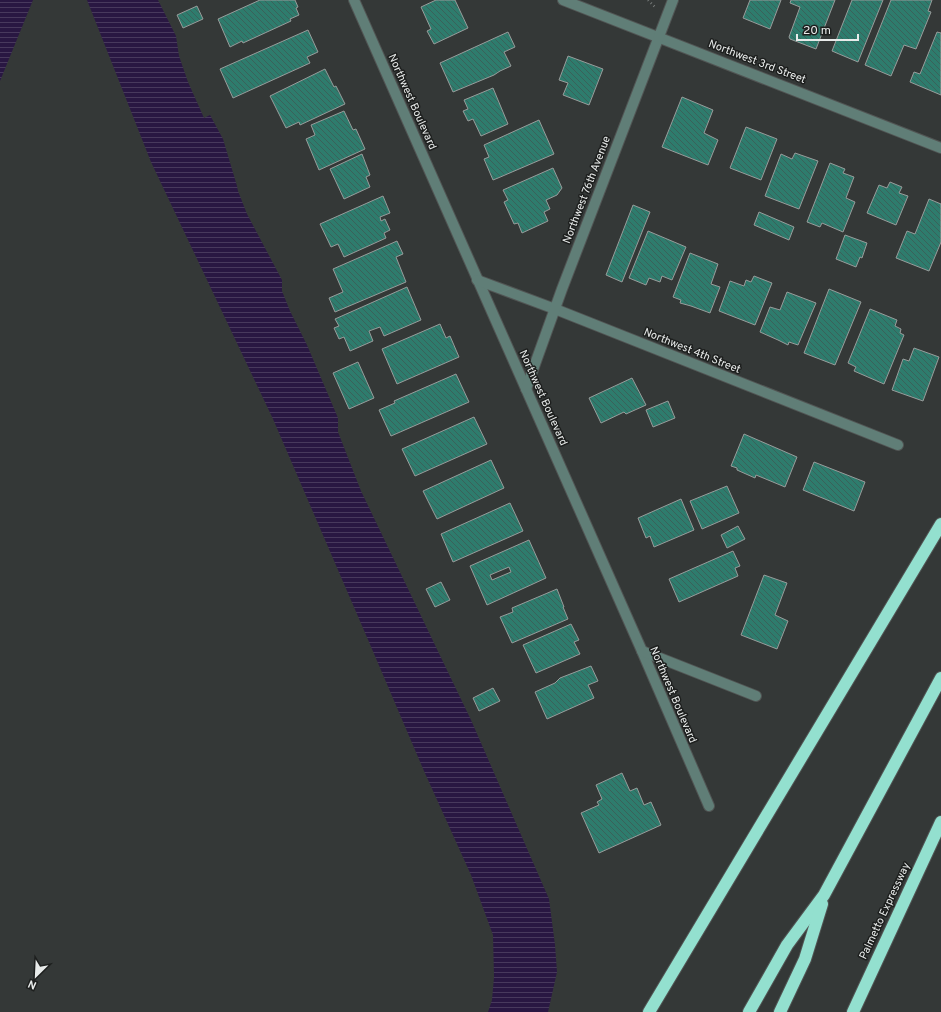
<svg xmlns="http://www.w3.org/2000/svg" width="941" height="1012" viewBox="0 0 941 1012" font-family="Overpass,sans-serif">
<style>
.water{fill:url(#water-rules)}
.building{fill:url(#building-back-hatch);stroke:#989c9b;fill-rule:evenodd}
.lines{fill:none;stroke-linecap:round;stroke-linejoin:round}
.minor-casing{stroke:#515554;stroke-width:12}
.highway-casing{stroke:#515554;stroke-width:14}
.path{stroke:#757978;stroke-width:2.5;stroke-dasharray:1 3;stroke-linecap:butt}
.minor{stroke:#607e77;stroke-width:10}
.highway{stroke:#93e0cf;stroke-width:12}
.labels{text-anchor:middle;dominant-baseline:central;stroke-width:3;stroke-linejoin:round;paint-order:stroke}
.street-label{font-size:11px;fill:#e8ebea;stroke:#1d1f1e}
</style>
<defs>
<pattern id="water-rules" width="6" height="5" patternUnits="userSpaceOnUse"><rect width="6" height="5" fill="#291742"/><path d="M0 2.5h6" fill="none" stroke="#48395d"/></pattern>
<pattern id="building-back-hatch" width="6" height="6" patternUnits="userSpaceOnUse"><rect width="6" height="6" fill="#2e7c6d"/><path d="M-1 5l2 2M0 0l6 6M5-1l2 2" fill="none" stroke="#3a615a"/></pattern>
</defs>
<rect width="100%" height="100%" fill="#343837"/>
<g class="water">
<polygon points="0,0 33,0 0,81"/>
<polygon points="87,0 158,0 176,36 179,56 188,82 204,118 210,115 223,139 237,186 238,191 247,214 282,280 282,291 290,311 307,345 338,418 338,432 361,491 471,720 549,899 555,945 557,972 548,1012 488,1012 492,1000 494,977 493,935 471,875 424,771 369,642 273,419 151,162"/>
</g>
<g class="building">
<polygon points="260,0 295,0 298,7 296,8 299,15 290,19 291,21 243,43 242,41 230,47 218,19"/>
<polygon points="436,0 455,0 468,28 434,44 427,31 431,29 421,7"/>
<polygon points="750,0 781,0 770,29 743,18"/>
<polygon points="791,0 835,0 816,49 790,39 789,37 800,7 790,3"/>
<polygon points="852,0 883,0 858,62 832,51"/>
<polygon points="891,0 932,0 928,11 931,12 916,49 904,45 891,76 865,65"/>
<polygon points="197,6 203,19 183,28 177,15"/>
<polygon points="308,30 318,52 307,57 310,63 233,98 220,69"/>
<polygon points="508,32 515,47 504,52 511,66 500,71 494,75 453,92 440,63"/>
<polygon points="937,32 941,33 941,95 910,82 914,72 920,74"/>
<polygon points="568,56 603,69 589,105 563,95 568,83 559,80"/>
<polygon points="325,69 334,87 336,86 345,104 300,125 299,122 286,128 270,96"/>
<polygon points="493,88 508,124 481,136 473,119 468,121 463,111 468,109 464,100"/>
<polygon points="682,97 713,110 704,133 718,140 708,165 662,147"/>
<polygon points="344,111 353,130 356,129 365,149 319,170 306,139 315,135 311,125"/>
<polygon points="539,120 554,154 498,178 493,180 484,159 489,157 484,145"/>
<polygon points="746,127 777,139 761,180 730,168"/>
<polygon points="795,153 818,161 799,209 765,196 781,154 792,159"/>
<polygon points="362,154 370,175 366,177 370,187 344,199 330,169"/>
<polygon points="830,163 845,169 843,173 854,177 846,198 855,202 843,232 822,223 820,227 807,222"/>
<polygon points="553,168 562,188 557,195 546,200 550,209 544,212 548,221 522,233 518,223 514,224 504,202 508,200 503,190"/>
<polygon points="890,182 902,187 899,193 908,196 896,225 867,213 879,185 887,188"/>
<polygon points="383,196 390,213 380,217 381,221 385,219 390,230 384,233 386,238 344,257 338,244 331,247 320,224"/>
<polygon points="929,199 941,204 941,242 929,271 896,258 907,231 915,234"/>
<polygon points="633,205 650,212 622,282 606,275"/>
<polygon points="759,212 794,227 789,240 754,225"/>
<polygon points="648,231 686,247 672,280 662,276 660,282 649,278 646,285 629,278"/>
<polygon points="845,235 867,243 862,258 860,257 856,267 836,259"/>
<polygon points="397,241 403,254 396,257 406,282 335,312 329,298 343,292 333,269"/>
<polygon points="690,253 718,264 711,284 720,287 710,313 691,306 680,303 681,300 673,297"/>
<polygon points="754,276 772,283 755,325 719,311 730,281 744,286 746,280 751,282"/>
<polygon points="407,287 421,320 384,336 380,327 369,331 373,341 350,351 344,337 339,339 334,328 339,326 335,319"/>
<polygon points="829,289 861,302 835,365 804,353"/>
<polygon points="787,292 816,303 798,345 789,342 788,345 778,340 760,332 770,307 780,310"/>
<polygon points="870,309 897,320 895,326 901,329 900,333 904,335 884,384 854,371 856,367 848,363"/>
<polygon points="440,324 446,338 450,336 459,357 397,384 382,349"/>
<polygon points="914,348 939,357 923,401 892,390 903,359 909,361"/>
<polygon points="358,362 374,398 349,409 333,373"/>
<polygon points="456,374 469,402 391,436 379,410 395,403 394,401"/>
<polygon points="632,378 646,405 626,414 624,412 601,423 589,398"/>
<polygon points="668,401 675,418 653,427 646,410"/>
<polygon points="474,417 487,444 415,476 402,449"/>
<polygon points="744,434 797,457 785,487 756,475 755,478 737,470 737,468 731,466"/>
<polygon points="491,460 504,488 437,519 423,491"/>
<polygon points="814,462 865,482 854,511 803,490"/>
<polygon points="727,486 739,513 702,529 690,501"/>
<polygon points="681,499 694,530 654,547 650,536 646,538 638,518"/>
<polygon points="510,503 523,531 453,562 441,534"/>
<polygon points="738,526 745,539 727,548 721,535"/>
<path d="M529,540L546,578L487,605L470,566ZM509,567L511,572L492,580L490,575Z"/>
<polygon points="733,551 740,566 735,568 738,576 679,602 669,579"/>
<polygon points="764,575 787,583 775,615 788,621 777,649 741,635"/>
<polygon points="441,582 450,600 435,607 426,589"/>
<polygon points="557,589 564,607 563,607 568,619 512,643 500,617 513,612 512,608"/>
<polygon points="571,624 579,640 574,642 580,654 536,673 523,645"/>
<polygon points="591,666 598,681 588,685 594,698 547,719 535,692 555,683 560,678"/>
<polygon points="493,688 500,701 479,711 473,698"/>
<polygon points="622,773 630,791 637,788 644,805 651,802 661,825 599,853 581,813 599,805 597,802 602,799 596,785"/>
</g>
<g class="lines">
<g class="minor-casing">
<g id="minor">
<polyline points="354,0 642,651 709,806"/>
<polyline points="563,0 941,148"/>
<polyline points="477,280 555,309 898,445"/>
<polyline points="526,389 562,289 673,0"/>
<polyline points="642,651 756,696"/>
</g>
</g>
<g class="highway-casing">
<g id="highway">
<polyline points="649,1012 941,524"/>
<polyline points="749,1012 787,945 824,895 941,678"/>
<polyline points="780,1012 805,959 822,904"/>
<polyline points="853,1012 941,822"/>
</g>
</g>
<polyline class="path" points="648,0 655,7"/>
<use href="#minor" class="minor"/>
<use href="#highway" class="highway"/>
</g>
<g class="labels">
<g class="street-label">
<text transform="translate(757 62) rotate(21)">Northwest 3rd Street</text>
<text transform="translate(412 102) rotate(66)">Northwest Boulevard</text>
<text transform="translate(587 190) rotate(-69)">Northwest 76th Avenue</text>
<text transform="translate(692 351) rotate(22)">Northwest 4th Street</text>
<text transform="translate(543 398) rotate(66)">Northwest Boulevard</text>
<text transform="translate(673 695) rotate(67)">Northwest Boulevard</text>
<text transform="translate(885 911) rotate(-65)">Palmetto Expressway</text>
</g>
</g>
<g transform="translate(36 976) rotate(204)" stroke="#1d1f1e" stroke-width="3" paint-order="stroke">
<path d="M0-3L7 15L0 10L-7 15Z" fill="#e8ebea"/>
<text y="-6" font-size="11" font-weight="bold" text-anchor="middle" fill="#e8ebea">N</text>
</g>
<path d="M797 34v6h61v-6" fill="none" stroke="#e8ebea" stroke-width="2"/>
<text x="803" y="34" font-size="12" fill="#e8ebea" stroke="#1d1f1e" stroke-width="3" paint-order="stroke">20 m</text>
</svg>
